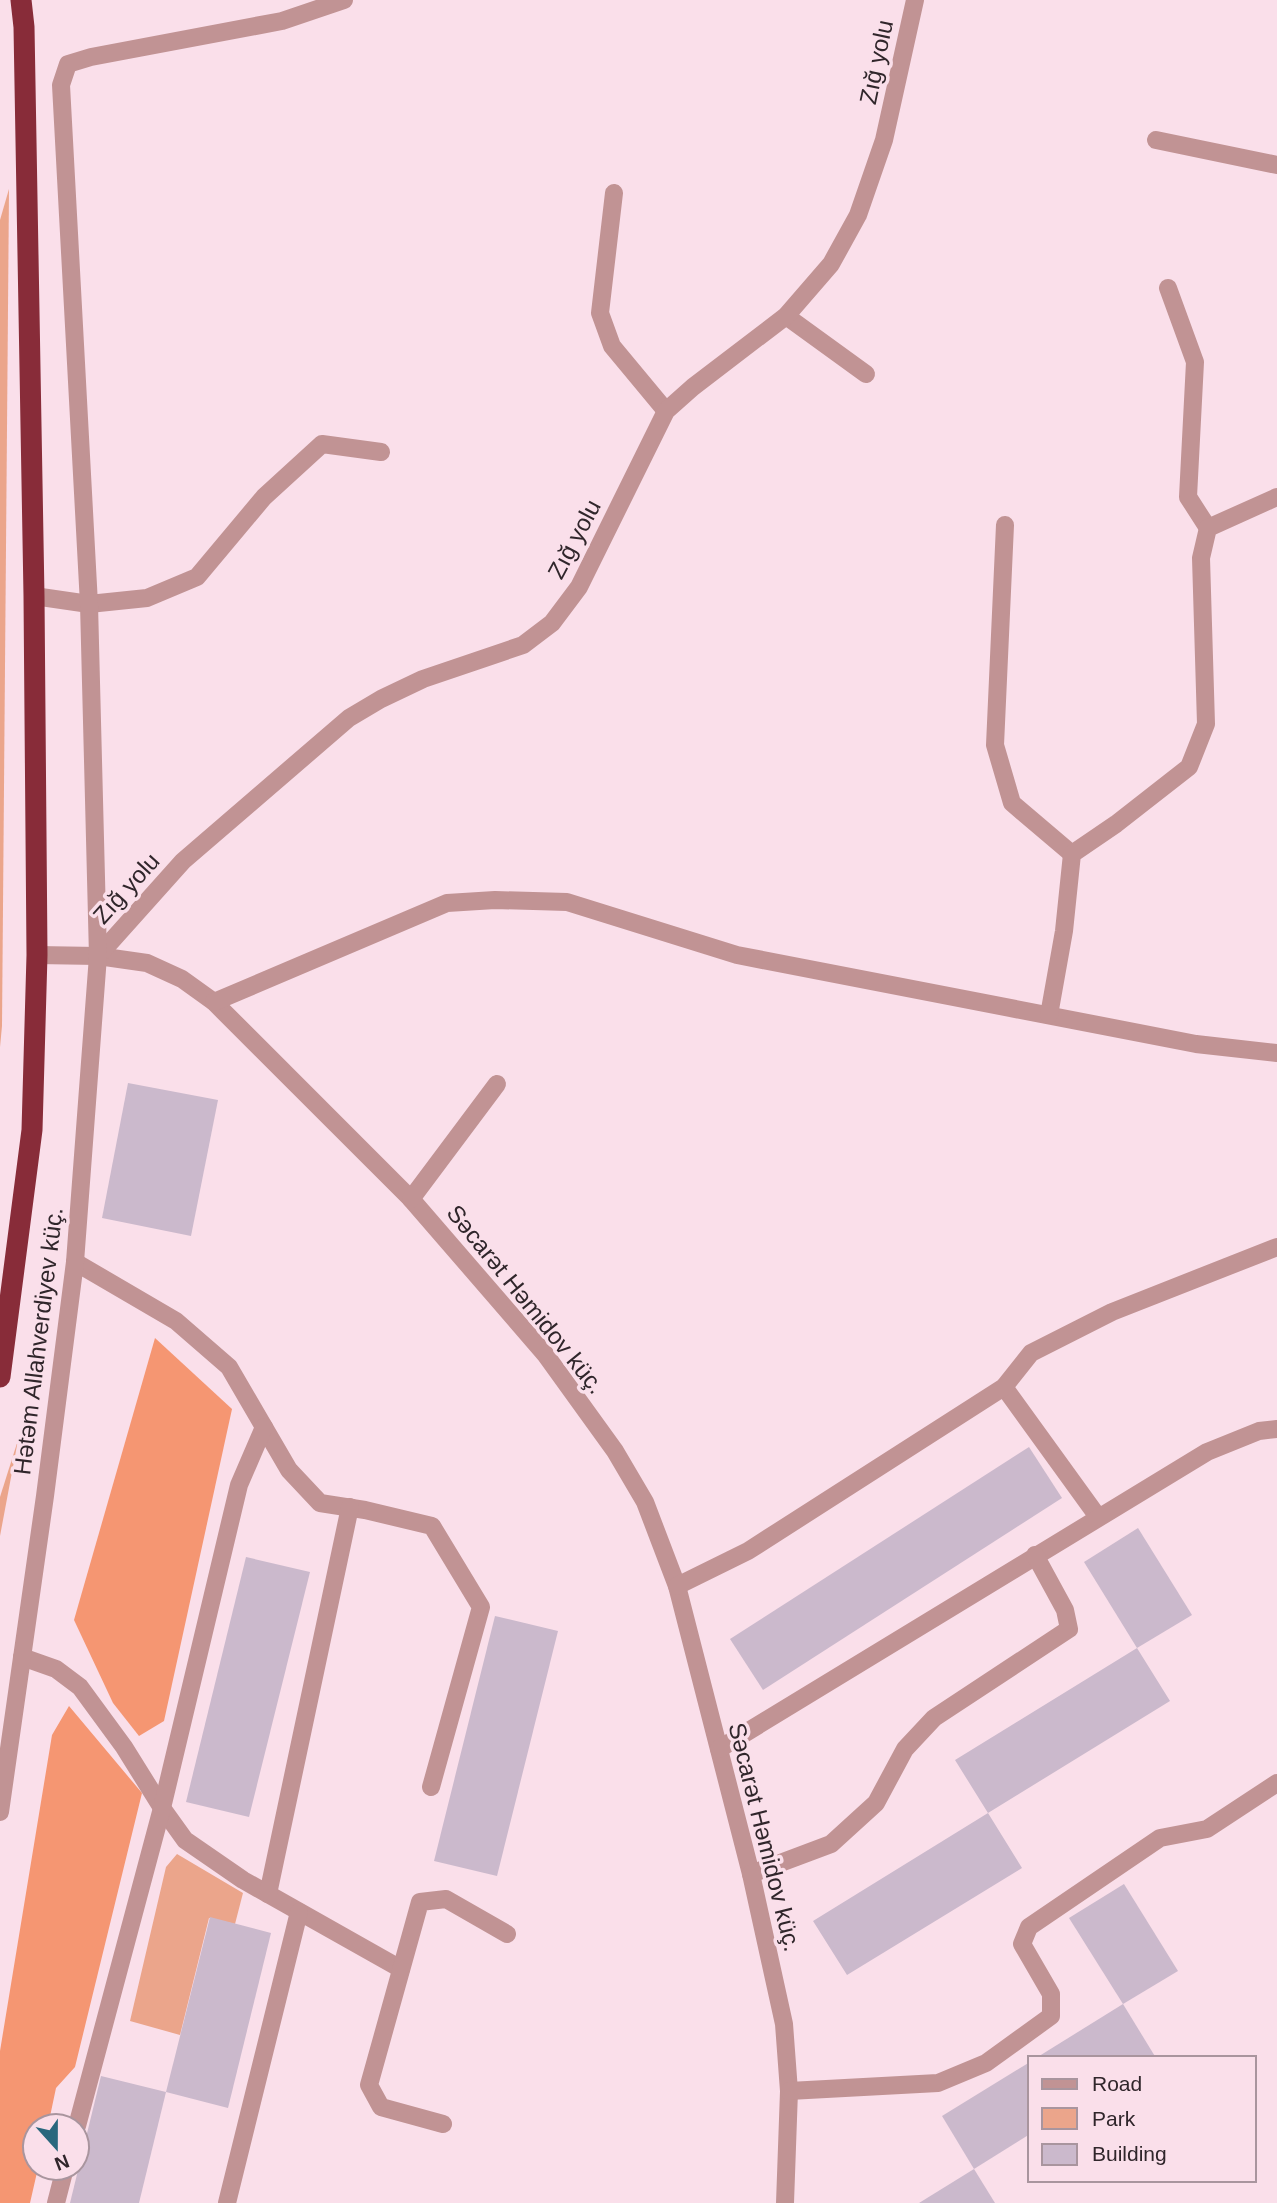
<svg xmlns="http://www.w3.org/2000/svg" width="1277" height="2203" viewBox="0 0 1277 2203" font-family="Helvetica,sans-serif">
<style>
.green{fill:#eba58b}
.forest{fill:#f59672}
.building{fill:#cbb9cc}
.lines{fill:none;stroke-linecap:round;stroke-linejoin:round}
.minor{stroke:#c19394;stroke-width:18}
.highway{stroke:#882c39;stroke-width:21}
.labels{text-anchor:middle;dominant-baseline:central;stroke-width:7;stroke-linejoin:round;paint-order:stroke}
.street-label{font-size:24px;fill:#30262b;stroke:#fadfea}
</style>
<rect width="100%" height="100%" fill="#fadfea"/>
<g class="green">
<polygon points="9,189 2,1026 0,1047 0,220"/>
<polygon points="18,1440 0,1536 0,1497"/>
<polygon points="177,1854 243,1893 235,1924 209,1918 180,2035 130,2021 166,1867"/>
</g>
<g class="forest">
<polygon points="155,1338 232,1409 164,1721 139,1736 113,1703 74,1620"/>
<polygon points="69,1706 142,1793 75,2067 56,2088 48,2126 35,2126 35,2168 38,2168 30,2203 0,2203 0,2051 52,1735"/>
</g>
<g class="building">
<polygon points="128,1083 218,1100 191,1236 102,1218"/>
<polygon points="1029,1447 1062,1498 763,1690 730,1639"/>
<polygon points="1138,1528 1192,1615 1137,1648 1084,1562"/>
<polygon points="246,1557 310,1572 249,1817 186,1802"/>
<polygon points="495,1616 558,1631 497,1876 434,1861"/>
<polygon points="1137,1648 1170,1701 988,1813 1022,1868 847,1975 813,1921 988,1813 955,1760"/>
<polygon points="1124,1884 1178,1971 1123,2004 1069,1918"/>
<polygon points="210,1917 271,1933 228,2108 166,2092"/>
<polygon points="1123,2004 1156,2058 1036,2058"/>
<polygon points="1030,2062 1030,2134 974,2169 942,2116"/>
<polygon points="101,2076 166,2092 139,2203 70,2203"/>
<polygon points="974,2169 995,2203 919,2203"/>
</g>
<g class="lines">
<g class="minor">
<polyline points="1156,140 1277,165"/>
<polyline points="614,193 600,313 612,346 666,411"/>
<polyline points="1168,288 1195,362 1188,497 1208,528"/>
<polyline points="786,316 866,374"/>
<polyline points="1005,525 995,745 1012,803 1072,854"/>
<polyline points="34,596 89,604 147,598 197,577 264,497 322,444 381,452"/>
<polyline points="37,955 98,956 147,963 182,979 214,1002 411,1199 545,1354 615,1451 645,1502 677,1586 751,1874 784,2024 789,2091 785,2203"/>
<polyline points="98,956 183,861 349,718 381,699 423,679 523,645 552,623 579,587 666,411 693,387 786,316 831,264 858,215 884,140 915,0"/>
<polyline points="214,1002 447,903 495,900 567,902 737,955 1196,1044 1277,1053"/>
<polyline points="1049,1015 1064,931 1072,854 1116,824 1189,767 1206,724 1201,558 1208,528 1277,497"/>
<polyline points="411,1199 497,1084"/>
<polyline points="75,1262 176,1321 229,1367 289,1470 320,1503 365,1510 432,1526 481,1607 431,1787"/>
<polyline points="1004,1387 1098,1517"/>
<polyline points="677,1586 748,1551 1004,1387 1031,1353 1112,1312 1277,1247"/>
<polyline points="22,1657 56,1669 80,1687 124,1747 162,1808 185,1840 243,1880 401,1969"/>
<polyline points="719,1749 1207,1452 1259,1431 1277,1429"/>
<polyline points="0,1812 45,1496 75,1262 98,956 89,604 61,85 68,64 91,57 282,21 344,0"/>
<polyline points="751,1874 831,1844 876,1803 905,1749 934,1718 1069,1629 1065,1610 1035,1555"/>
<polyline points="268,1894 350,1507"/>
<polyline points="789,2091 938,2083 986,2063 1051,2016 1051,1994 1022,1944 1029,1927 1160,1838 1207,1829 1277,1783"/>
<polyline points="443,2124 381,2107 369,2085 420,1902 446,1899 507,1934"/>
<polyline points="77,2126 162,1808 239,1485 264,1427"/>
<polyline points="56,2203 65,2168"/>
<polyline points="227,2203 299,1912"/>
</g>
<polyline class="highway" points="0,1377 32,1130 37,955 34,596 24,27 21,0"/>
</g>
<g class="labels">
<g class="street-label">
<text transform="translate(876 62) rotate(-78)">Zığ yolu</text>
<text transform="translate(574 539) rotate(-62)">Zığ yolu</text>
<text transform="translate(126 888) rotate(-48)">Zığ yolu</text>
<text transform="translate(526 1299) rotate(51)">Səcarət Həmidov küç.</text>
<text transform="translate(38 1341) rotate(-83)">Hətəm Allahverdiyev küç.</text>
<text transform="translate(765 1837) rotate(76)">Səcarət Həmidov küç.</text>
</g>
</g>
<rect x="1028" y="2056" width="228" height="126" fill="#fadfea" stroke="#a9959e" stroke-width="2"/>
<rect x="1042" y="2079" width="35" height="10" fill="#c19394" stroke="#a9959e" stroke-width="2"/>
<text x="1092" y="2091" font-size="21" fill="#30262b">Road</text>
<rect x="1042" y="2108" width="35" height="21" fill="#eba58b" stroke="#a9959e" stroke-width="2"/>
<text x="1092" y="2126" font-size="21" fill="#30262b">Park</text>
<rect x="1042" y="2144" width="35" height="21" fill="#cbb9cc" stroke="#a9959e" stroke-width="2"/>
<text x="1092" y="2161" font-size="21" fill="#30262b">Building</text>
<g transform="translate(56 2147) rotate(159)"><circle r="33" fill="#fadfea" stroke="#a9959e" stroke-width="2"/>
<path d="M0-5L12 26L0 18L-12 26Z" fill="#29677d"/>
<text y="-10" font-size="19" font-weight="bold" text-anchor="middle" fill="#30262b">N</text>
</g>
</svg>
